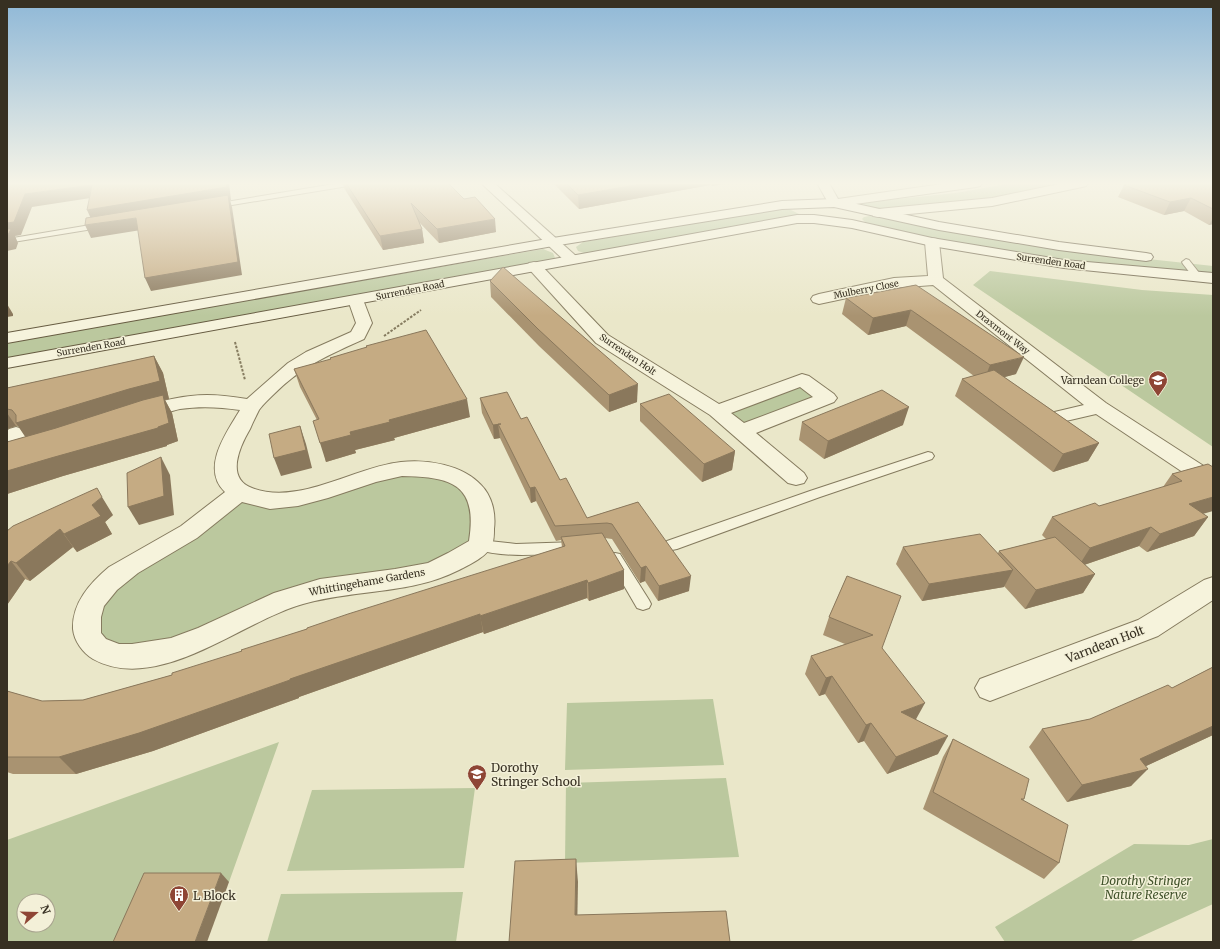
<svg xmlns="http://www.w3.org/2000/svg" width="1220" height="949" viewBox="0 0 1220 949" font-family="Merriweather,serif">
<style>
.green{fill:#bbc89e;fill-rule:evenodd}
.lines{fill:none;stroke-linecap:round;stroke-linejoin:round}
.lane-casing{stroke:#857b5f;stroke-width:2}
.street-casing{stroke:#857b5f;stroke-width:2}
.secondary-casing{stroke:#675c42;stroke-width:2}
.path{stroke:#857b5f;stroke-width:2;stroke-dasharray:2.5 1.5;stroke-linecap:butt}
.lane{fill:#f6f3dc;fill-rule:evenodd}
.street{fill:#f6f3dc;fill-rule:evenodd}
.secondary{fill:#f6f3dc;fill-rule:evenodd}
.wall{fill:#a99371}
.shaded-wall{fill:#8a785c}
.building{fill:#c5ab83;stroke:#8a785c}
.labels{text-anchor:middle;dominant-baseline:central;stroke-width:3;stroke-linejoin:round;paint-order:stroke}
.far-street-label{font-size:9px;fill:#373022;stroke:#f3f0d8}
.poi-label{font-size:10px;fill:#373022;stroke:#f3f0d8;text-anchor:end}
.street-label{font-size:10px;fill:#373022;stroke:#f3f0d8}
.near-street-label{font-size:12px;fill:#373022;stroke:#f3f0d8}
.near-poi-label{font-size:12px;fill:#373022;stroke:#f3f0d8;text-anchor:start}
.near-park-label{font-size:12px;font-style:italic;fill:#40522a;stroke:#f3f0d8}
</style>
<rect width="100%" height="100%" fill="#eae7c9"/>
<g class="green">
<polygon points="1013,183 1079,183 985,199 878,210 859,203 955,193"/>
<polygon points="778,209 789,209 799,214 792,217 587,254 578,251 576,247 583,242"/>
<polygon points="874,215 950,232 1055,249 1213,266 1213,275 1058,260 925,237 867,224 862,219 864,217"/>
<polygon points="543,249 553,253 555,258 551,261 339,298 7,360 7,342"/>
<polygon points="990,271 1142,290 1213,295 1213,447 973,285"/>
<polygon points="802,380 827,398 743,431 717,411"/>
<polygon points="382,473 461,479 484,528 457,561 344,585 182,646 99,648 91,606 239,492 274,502"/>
<polygon points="713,699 724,765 565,770 567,703"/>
<path d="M279,742L229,882H154L128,942H7V840ZM24,901H48V925H24Z"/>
<polygon points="726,778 739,857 565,863 566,783"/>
<polygon points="475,788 464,868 287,871 312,790"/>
<polygon points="1213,839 1213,904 1129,942 1005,942 995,927 1134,844 1189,845"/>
<polygon points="463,892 456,942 267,942 281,894"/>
</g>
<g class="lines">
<g class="lane-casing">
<g id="lane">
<polygon points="340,183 357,183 354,185 214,208 210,206 214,204"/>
<polygon points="102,223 105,223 105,227 7,243 7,239"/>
<polygon points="1186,259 1189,260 1200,274 1201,276 1200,278 1194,278 1183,264 1182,262"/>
<polygon points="928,452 932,453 934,456 932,459 820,497 677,549 672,550 667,549 665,545 667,541 810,491"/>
<path d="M480,540L516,544L577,542L582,543L584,547L582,551L577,552C544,554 508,559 475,549L473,545L475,541Z"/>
<polygon points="615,553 620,554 649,600 651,604 649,608 643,610 637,608 608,558 610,554"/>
</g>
</g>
<g class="street-casing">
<g id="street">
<polygon points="481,183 494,183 576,256 578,259 576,262 571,263 566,262"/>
<polygon points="817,183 829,183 838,199 949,183 982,183 980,186 976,187 834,207 830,206"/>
<polygon points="1064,183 1088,183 1086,186 1082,187 992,206 878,217 873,216 872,213 873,210 878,209 992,198"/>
<polygon points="932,238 937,239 939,242 943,278 1106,403 1213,472 1213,489 1205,487 1096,414 1053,424 1046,422 1043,418 1046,414 1084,405 933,285 894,288 819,304 813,302 811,299 813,296 819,294 894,278 928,276 925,242 927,239"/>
<path d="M534,262L539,263L608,335L719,404L802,374L809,376L834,394L837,398L834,402L756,433L804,473L807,478L804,483L796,485L788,483L710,415L596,343L529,269L527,266L529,263ZM800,387L813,397L744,423L731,413Z"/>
<path d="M356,295L362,297L372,323L364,339C329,355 302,366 274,394C269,399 263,404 259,410C256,416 253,422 250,429C240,446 225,478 252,488C299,506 354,467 401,462C427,459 463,465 481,485C492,496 496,513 494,529C494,534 494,540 492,545C488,556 469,565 459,570C410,595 354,589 303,604C242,621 158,695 93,659C83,653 74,641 73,629C72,603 90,583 109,567L181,526L225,492C200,468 227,432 240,410C220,407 200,406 180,409C165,412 147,422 132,418L129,414L132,410C156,402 182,395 207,395C221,395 234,397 247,399L288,363L306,352L351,332L356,323L348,300L350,297ZM402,476C452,477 478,484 469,541L448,553L428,563L395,569L320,579L274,593L198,628L171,638L132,644H119L106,639L101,633V617L104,606L117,590L138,573L197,538L242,502L270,509L298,506L328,498L376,482Z"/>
<path d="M16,427L23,429C28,436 29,449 25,457L17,459L9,457L7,453V431L9,429Z"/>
<polygon points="1213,577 1213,600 1158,636 990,701 980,697 975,688 980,679 1138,620 1204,580"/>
</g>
</g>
<g class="secondary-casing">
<g id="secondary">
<polygon points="834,199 939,222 1059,242 1146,253 1151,254 1153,257 1151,260 1146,261 1059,250 939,230 834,207 782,209 553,246 7,343 7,333 553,238 782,201"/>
<polygon points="797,215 814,215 852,220 932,238 1064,260 1213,273 1213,283 1064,268 932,246 852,228 814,223 797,223 7,368 7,358"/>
</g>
</g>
<g class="path">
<polyline points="384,336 421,310"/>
<polyline points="235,342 245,380"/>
</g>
<use href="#lane" class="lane"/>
<use href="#street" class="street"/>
<use href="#secondary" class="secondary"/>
</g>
<g class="wall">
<polygon points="343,183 448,183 496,232 439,243 419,222 422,229 424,243 383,250 344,188"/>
<polygon points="553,183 729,183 712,186 710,185 579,209"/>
<polygon points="1132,183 1213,183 1213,224 1209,225 1184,211 1164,215 1118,197 1124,185"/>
<polygon points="490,281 637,402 609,412 539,346 491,297"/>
<polygon points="916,285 1016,374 1004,377 1099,443 1088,461 1053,472 955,396 962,379 974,376 906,326 868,335 842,314 846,298"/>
<polygon points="366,346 470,417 394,438 395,440 355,450 356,453 326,462 317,420 300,387 294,369 331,360 330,358 366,348"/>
<polygon points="154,356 163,373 169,399 165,400 172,413 178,441 167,445 167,446 63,476 7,494 7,442 26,437 19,426 16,426 7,429 7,388"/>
<polygon points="480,398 521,419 560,480 587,518 638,502 689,591 658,601 645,581 640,583 612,539 605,538 624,589 589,601 587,598 484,634 483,632 299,697 299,698 153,751 76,774 13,774 7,772 7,691 42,701 83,700 172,675 307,629 562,547 561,540 556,541 536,501 531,503 500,438 494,439 482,413"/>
<polygon points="640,404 735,451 732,470 702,482 640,421"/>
<polygon points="802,422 903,425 824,459 799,440"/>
<polygon points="1208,464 1203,514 1208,517 1194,536 1147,552 1139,546 1084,565 1095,574 1083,593 1025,609 1004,586 1004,587 922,601 896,564 903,547 998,553 999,551 1046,539 1042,535 1052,517 1099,506 1163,487 1172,474"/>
<polygon points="113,515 105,522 112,534 77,552 73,547 30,581 25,579 7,605 7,531"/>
<polygon points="847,576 916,719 938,754 887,774 864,741 858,743 825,694 819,696 805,674 811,656 845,644 823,635 829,617"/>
<polygon points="1213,667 1213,735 1146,766 1131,786 1067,802 1029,747 1042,729 1090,719 1172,688"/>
<polygon points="953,739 1024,799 1023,800 1059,863 1044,879 923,809 943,757"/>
</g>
<g class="shaded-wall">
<polygon points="226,183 229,183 231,200 230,200 232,207 242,275 151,291 145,278 229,200 93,223 87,210"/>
<polygon points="647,183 710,183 710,185 579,209 578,195"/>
<polygon points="712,183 729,183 712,186"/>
<polygon points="92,185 97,197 32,207 21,235 15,236 18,243 16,249 7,251 7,223 25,194"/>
<polygon points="1191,198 1184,211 1164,215 1170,202"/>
<polygon points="136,218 141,230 91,238 85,225"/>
<polygon points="1213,218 1213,224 1209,225"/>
<polygon points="495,219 496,232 439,243 437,229"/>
<polygon points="422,229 424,243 383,250 380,236"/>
<polygon points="7,304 13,314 13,316 7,317"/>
<polygon points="911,310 906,326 868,335 873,318"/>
<polygon points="154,356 163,373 169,399 165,400 172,413 178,441 167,445 167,446 63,476 7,494 7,471 28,441 16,423"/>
<polygon points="1024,357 1016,374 983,383 990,365"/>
<polygon points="638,384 637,402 609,412 609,395"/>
<polygon points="467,399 470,417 394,438 395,440 355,450 356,453 326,462 320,443 350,432 389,420"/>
<polygon points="909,407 903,425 824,459 828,441"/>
<polygon points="7,413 16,426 7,429"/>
<polygon points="498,424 500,438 494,439 493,425"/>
<polygon points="300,426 306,444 312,468 281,476 274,458"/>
<polygon points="1099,443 1088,461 1053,472 1063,454"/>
<polygon points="735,451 732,470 702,482 704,464"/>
<polygon points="161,457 170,475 174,515 139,525 128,507"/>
<polygon points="535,487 536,501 531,503 530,488"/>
<polygon points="102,497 113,515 105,522 112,534 77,552 64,534 92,505"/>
<polygon points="1213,497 1213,511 1175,522 1189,504"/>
<polygon points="1208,517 1194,536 1147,552 1160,534"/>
<polygon points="1151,527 1139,546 1078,567 1090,548"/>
<polygon points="60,529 73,547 30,581 16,563"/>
<polygon points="11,561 25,579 7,605 7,566"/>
<polygon points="646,566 645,581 640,583 641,568"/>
<polygon points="624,570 624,589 589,601 588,583"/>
<polygon points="1013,570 1004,587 922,601 929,584"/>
<polygon points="1095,574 1083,593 1025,609 1036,590"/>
<polygon points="691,576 689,591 658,601 659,586"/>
<polygon points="587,580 587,598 484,634 480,616"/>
<polygon points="480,614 483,632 299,697 299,698 153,751 76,774 59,757"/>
<polygon points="832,676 825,694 819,696 826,678"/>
<polygon points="925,703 915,721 901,712"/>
<polygon points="871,723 864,741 858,743 866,725"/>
<polygon points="1213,726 1213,735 1131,773 1148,769 1131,786 1067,802 1082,785"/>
<polygon points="948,736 938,754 887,774 896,757"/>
<polygon points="576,859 578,882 577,937 575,915"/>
<polygon points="221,873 229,882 207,942 195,942"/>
</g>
<g class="building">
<polygon points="12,183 226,183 227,187 87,210 92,185 25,194 14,222 7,223 7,184"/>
<polygon points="346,183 448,183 464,199 475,197 495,219 437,229 411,203 422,229 380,236"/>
<polygon points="566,183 647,183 578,195"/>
<polygon points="1132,183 1212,183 1213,184 1213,209 1191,198 1170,202 1124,185"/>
<polygon points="228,195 238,262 145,278 136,218 85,225 86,218"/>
<polygon points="7,229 11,229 8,235 7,236"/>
<polygon points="503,267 638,384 609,395 538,329 490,281"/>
<polygon points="916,285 1024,357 990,365 911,310 873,318 846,298"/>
<polygon points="426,330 467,399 389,420 390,422 350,432 351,435 320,443 313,421 319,419 294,369 331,359 330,358 367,347 366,346"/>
<polygon points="154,356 160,381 129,389 16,423 16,415 12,410 7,409 7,388"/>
<polygon points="994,370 1099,443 1063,454 962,379"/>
<polygon points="882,390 909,407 828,441 802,422"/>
<polygon points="507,392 521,419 527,417 560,480 566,478 587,518 638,502 691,576 659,586 646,566 641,568 612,524 607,523 555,526 535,487 530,488 498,424 501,424 493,425 480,398"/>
<polygon points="669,394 735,451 704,464 640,404"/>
<polygon points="163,395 169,423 158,427 158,428 51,458 7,471 7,442 56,428 143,400"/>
<polygon points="300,426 306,450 274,458 269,434"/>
<polygon points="161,457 164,496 128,507 127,473"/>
<polygon points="1208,464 1213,467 1213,497 1189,504 1208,517 1160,534 1151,527 1090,548 1052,517 1095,503 1099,506 1182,481 1172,474"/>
<polygon points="97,488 102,497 92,505 101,516 64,534 60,529 16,563 11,561 7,566 7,531 13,526"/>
<polygon points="602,533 624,570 588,583 587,580 480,616 480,614 290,679 290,680 139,733 59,757 7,757 7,691 42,701 83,700 172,675 172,673 242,651 241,650 307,629 307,628 348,614 565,546 561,537"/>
<polygon points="980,534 1013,570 929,584 903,547"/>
<polygon points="1055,537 1095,574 1036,590 999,551"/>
<polygon points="847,576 901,596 882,648 925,703 901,712 948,736 896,757 871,723 866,725 832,676 826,678 811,656 873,635 829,617"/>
<polygon points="1213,667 1213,726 1140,759 1148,769 1082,785 1042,729 1090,719 1168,685 1172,688"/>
<polygon points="953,739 1029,779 1024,799 1021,799 1068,825 1059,863 933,792"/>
<polygon points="576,859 575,915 726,911 730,942 509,942 515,861"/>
<polygon points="144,873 221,873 195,942 113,942"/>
</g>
<linearGradient id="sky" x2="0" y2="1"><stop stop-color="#8fb8d7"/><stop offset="0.58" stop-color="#f6f4e7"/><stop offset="1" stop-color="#f6f4e7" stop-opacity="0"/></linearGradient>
<rect width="1220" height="316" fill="url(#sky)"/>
<defs>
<g id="university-pin" transform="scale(1)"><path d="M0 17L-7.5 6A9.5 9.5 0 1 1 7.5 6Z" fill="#8e4535" stroke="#f3f0d8"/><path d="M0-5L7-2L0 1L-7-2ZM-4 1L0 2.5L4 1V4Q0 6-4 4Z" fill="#fff"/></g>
<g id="school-pin" transform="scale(1)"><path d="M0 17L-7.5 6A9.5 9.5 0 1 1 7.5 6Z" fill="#8e4535" stroke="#f3f0d8"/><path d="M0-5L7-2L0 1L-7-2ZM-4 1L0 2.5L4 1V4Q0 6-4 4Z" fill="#fff"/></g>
<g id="building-pin" transform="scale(1)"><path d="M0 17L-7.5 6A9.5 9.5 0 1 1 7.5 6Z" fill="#8e4535" stroke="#f3f0d8"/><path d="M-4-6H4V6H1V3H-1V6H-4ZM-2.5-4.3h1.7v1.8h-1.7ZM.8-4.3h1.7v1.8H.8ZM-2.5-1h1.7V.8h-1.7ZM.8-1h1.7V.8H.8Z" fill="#fff"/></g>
</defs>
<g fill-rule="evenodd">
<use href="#university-pin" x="1158" y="380"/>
<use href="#school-pin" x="477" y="774"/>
<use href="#building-pin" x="179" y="895"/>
</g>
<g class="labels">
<g class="far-street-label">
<text transform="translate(1051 261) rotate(8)">Surrenden Road</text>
<text transform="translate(866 289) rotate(-11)">Mulberry Close</text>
<text transform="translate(410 290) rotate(-11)">Surrenden Road</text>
<text transform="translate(1003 332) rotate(38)">Draxmont Way</text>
<text transform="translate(91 347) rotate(-10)">Surrenden Road</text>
<text transform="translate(628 354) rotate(34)">Surrenden Holt</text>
</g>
<g class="poi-label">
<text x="1144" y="380">Varndean College</text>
</g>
<g class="street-label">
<text transform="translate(367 582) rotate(-10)">Whittingehame Gardens</text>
</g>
<g class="near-street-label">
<text transform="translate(1105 644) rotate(-21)">Varndean Holt</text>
</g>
<g class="near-poi-label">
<text x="491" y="767">Dorothy<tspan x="491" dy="14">Stringer School</tspan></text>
<text x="193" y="895">L Block</text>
</g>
<g class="near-park-label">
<text x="1146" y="880">Dorothy Stringer<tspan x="1146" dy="14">Nature Reserve</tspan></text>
</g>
</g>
<rect width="1220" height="949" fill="none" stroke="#373022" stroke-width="16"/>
<g transform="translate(36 913) rotate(70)"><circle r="19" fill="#f3f0d8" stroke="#a8a38f"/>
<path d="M0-3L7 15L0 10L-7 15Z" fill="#8e4535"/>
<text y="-6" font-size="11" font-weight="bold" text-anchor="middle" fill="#373022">N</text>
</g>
</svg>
